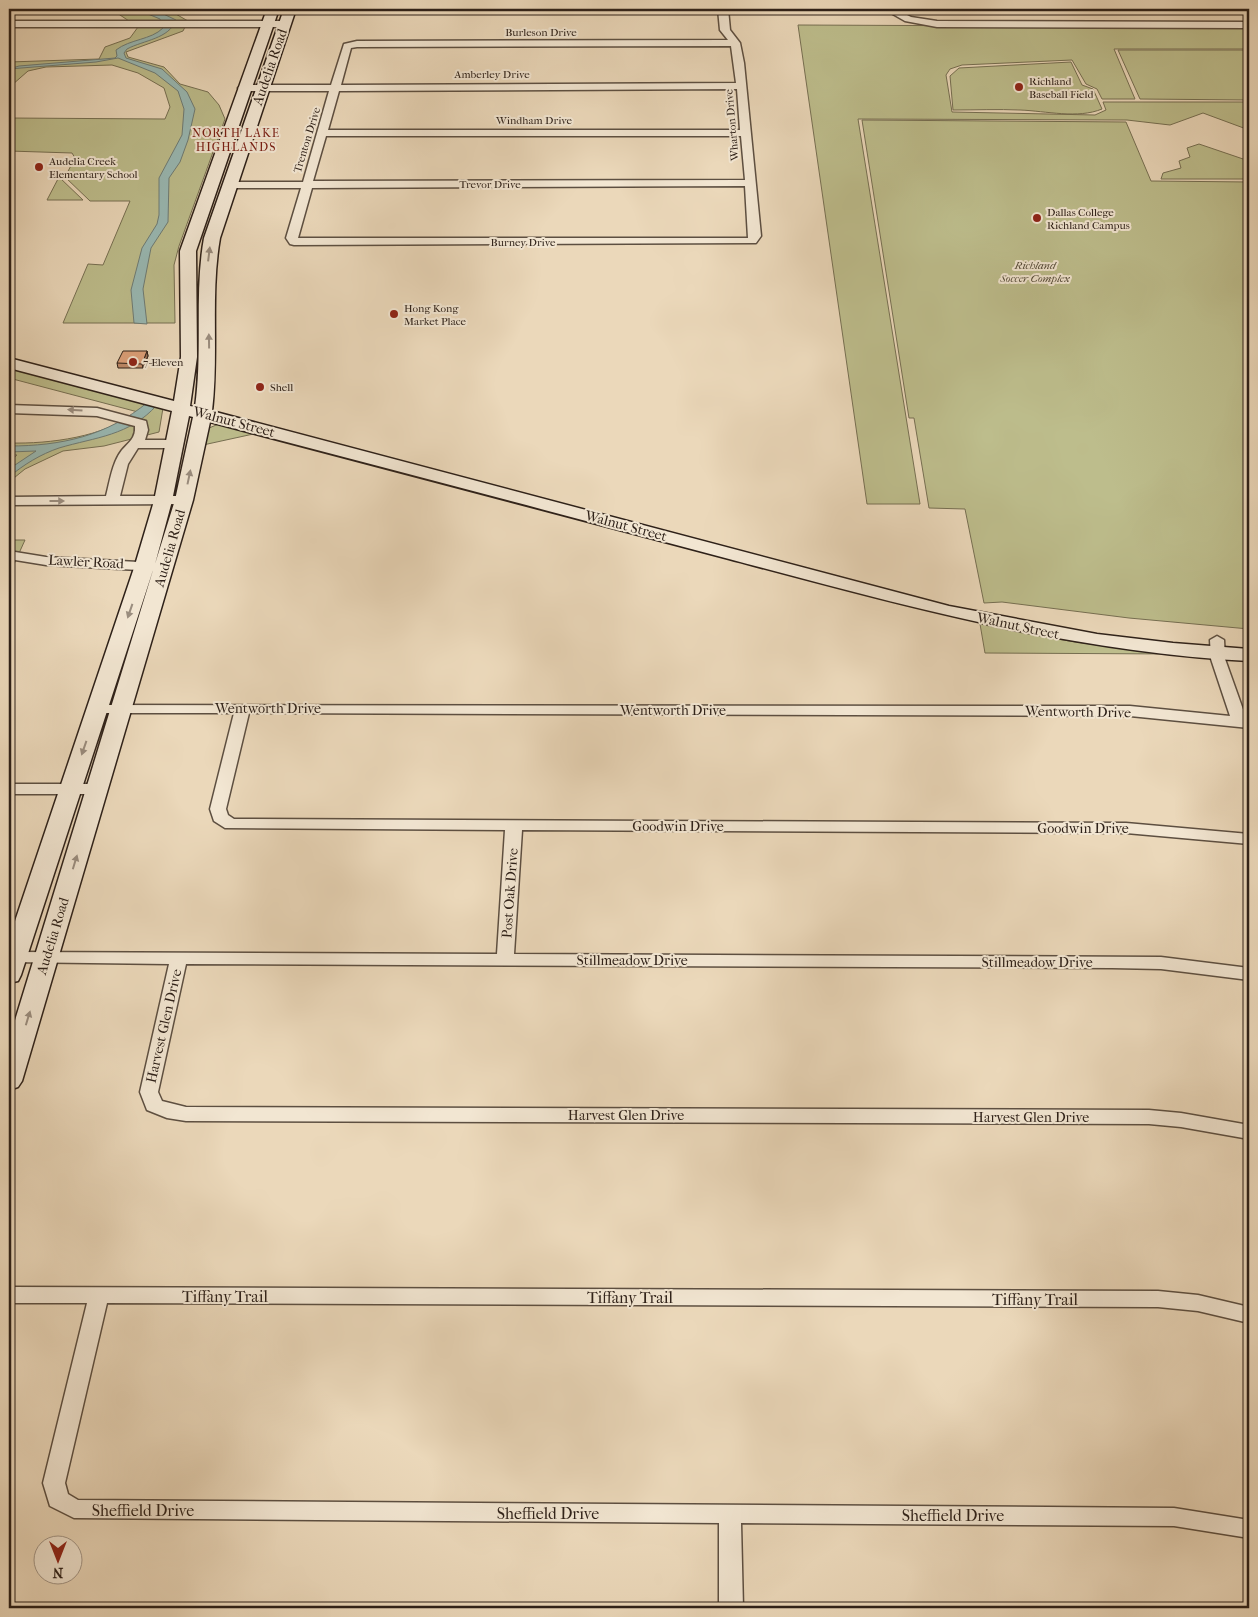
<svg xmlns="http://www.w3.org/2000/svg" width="1258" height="1617" viewBox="0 0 1258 1617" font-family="'IM FELL French Canon',serif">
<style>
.green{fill:#bdbd8c;stroke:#766f52}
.water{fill:#99b9b4;stroke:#6e7c76}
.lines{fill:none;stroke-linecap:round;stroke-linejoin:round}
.street-casing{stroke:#5d4f41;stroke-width:3}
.secondary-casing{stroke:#2e2119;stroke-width:3}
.street{fill:#f2e6d2;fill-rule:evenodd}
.secondary{fill:#f2e6d2;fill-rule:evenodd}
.wall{fill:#c08b6a;stroke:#2e2119}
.shaded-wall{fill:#9c7156;stroke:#2e2119}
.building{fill:#dfa27b;stroke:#2e2119}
.oneway{fill:#9a8d7f}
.poi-dot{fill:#8f2418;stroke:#f2e6d2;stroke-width:2}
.labels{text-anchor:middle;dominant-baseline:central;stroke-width:4;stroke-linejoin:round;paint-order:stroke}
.far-street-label{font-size:11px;fill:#2e2119;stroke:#f2e6d2}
.far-poi-label{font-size:11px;fill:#2e2119;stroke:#f2e6d2;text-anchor:start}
.far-park-label{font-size:11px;font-style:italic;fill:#524836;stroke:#f2e6d2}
.far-neighbourhood-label{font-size:12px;letter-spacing:1px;fill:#7a1f14;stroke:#f2e6d2}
.street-label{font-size:14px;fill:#2e2119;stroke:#f2e6d2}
.near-street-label{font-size:16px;fill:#2e2119;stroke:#f2e6d2}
</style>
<rect width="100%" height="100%" fill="#ebd8ba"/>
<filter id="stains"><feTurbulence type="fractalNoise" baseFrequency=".004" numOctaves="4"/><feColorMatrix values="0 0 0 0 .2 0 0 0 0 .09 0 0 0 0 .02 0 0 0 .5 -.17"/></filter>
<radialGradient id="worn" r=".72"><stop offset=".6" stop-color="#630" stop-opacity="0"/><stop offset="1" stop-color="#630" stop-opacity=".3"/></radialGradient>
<g class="green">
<polygon points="111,9 167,9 188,21 183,31 126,52 128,57 164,67 180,84 208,92 219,105 225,119 179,246 174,265 175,323 63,323 88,264 103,265 130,201 90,201 65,177 75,158 72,153 9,151 9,118 165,119 170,107 164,88 138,73 112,65 46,67 28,71 12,85 9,85 9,62 99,59 105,47 130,38 138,27"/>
<polygon points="798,25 1249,27 1249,49 1114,49 1135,99 1102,99 1097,89 1086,84 1072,60 962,65 950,69 946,75 952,112 1095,115 1106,110 1103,102 1249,102 1249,130 1203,113 1170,125 1127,120 858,119 920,504 867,504"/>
<polygon points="1118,50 1249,50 1249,100 1140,99"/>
<path d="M1071,62L1082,85L1093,89L1102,109C1078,119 1046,111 1020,110C998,109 976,110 953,110L950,76L959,68Z"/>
<polygon points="862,120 1126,122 1151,181 1249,182 1249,629 1129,618 1002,602 984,603 965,509 929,508 914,418 909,418"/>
<polygon points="1199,144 1249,161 1249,179 1161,179 1163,173 1181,168 1179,161 1190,157 1187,148"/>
<polygon points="59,177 83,200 47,200"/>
<path d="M9,366L163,408L159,432L104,446L63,451L25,469L9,482V462L17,455H9V443C51,444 103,437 138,412L9,378Z"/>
<polygon points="221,423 258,433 203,445 209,428"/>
<polygon points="9,540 25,540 10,573 9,573"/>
<path d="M980,624C1044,639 1108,647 1172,654L985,653Z"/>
</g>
<g class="water">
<path d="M136,9H153L176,20C169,39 144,40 127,49L124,53L126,58L162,69L187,92L195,109L188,140L180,162L169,178L168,222L151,248L143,289L147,324L134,323L131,290L142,248L157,224L159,215V178L182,135L184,109L178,91L155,73L118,58L96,62L9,69L19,66L115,58L117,56L116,50C130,39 151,40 163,28L160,19Z"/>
<path d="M148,402L157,405C129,436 96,437 59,448C41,454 23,465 9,477V469L36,451L9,452V446C61,446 107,436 148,402Z"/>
</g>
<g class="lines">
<g class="street-casing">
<g id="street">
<path d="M718,9H728L730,30L740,43L744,63L761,236L756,243L294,245L290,244L286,238L301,188H230L225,185L230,182H303L329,91H243L238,88L243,85H331L344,44L357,41L728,40L720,30ZM731,46L736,83L341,85L351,48L357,47ZM737,89L740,130H328L339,91ZM326,136H741L745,180L313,181ZM745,186L748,238H298L312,188Z"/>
<polygon points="884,9 895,9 911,17 937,21 1249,22 1249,28 937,27 905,21"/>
<polygon points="9,21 285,21 290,24 285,27 9,27"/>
<path d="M9,405L97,408L146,421L148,430L145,440H175L181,444L175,448H138L128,464L120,496H184L191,500L184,504L9,505V497L106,496C110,481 112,463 122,450C129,442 136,438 135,426L97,416L9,413Z"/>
<polygon points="9,551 46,557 157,563 164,567 157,571 46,565 9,559"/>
<polygon points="1217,636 1224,640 1225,659 1246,718 1249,718 1249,728 1130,716 249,713 226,809 228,815 234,819 1126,823 1249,834 1249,844 1126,833 522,830 514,954 1161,957 1249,968 1249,980 1161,969 1112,968 186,964 158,1092 162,1101 186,1107 1149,1110 1181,1113 1249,1125 1249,1139 1181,1127 1149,1124 186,1121 167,1118 147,1110 140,1092 169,964 9,962 9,954 14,952 497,954 505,830 225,828 214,821 210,809 234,713 97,713 92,711 89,708 92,705 1130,706 1230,716 1211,659 1210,640"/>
<polygon points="9,784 98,784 106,789 98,794 9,794"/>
<polygon points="9,1287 1158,1291 1198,1295 1249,1307 1249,1323 1198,1311 1158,1307 107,1303 65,1483 68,1494 78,1500 1174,1508 1249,1520 1249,1538 1174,1526 741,1523 743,1608 719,1608 719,1523 74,1518 50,1506 43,1483 87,1303 9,1303"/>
</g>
</g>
<g class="secondary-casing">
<path id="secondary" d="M267,9H279L196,251L197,357L190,406L195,407C203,351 194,293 204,238L284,9H296L220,238C210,295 219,354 212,411L949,606L1097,634L1173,643L1249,649V661C1070,652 902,605 729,559C556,513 383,467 210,422L193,500L22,1081L18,1087L9,1090V1040L154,567L21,975L18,981L9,983V939L135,565L154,501L172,411L9,368V358L174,401L181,357L180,251ZM189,416L193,417L175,500L155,564L172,501Z"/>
</g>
<use href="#street" class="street"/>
<use href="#secondary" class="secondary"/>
</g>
<g class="wall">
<polygon points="192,9 224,9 223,11 192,11"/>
<polygon points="147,351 148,356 143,368 118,368 117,363"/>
</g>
<polygon class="shaded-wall" points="147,351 148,356 143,368 142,364"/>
<polygon class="building" points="123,351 147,351 142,364 117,363"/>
<defs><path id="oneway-solid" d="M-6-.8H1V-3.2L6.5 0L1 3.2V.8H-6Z" transform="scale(1.25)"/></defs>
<g class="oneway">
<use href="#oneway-solid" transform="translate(209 254) rotate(-83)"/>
<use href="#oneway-solid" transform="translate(209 341) rotate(-91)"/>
<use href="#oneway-solid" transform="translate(75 410) rotate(-176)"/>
<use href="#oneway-solid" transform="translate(189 477) rotate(-78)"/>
<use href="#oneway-solid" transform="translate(57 501)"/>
<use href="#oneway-solid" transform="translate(130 611) rotate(109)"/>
<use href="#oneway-solid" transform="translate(84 748) rotate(109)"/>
<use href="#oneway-solid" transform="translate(75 862) rotate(-73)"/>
<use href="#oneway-solid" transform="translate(28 1018) rotate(-73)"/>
</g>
<g class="poi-dot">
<circle cx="1019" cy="87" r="5"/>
<circle cx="39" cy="167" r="5"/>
<circle cx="1037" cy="218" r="5"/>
<circle cx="394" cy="314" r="5"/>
<circle cx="133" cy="362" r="5"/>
<circle cx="260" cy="387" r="5"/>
</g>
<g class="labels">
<g class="far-street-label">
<text x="541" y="32">Burleson Drive</text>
<text x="492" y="74">Amberley Drive</text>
<text x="534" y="120">Windham Drive</text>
<text transform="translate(732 125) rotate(-95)">Wharton Drive</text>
<text transform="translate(307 140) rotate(-73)">Trenton Drive</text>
<text x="490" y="184">Trevor Drive</text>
<text x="523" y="242">Burney Drive</text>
</g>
<g class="far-poi-label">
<text x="1029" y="81">Richland<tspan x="1029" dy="13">Baseball Field</tspan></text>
<text x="49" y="161">Audelia Creek<tspan x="49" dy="13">Elementary School</tspan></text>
<text x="1047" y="212">Dallas College<tspan x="1047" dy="13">Richland Campus</tspan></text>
<text x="404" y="308">Hong Kong<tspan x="404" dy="13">Market Place</tspan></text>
<text x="143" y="362">7-Eleven</text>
<text x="270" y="387">Shell</text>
</g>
<g class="far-park-label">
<text x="1035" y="265">Richland<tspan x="1035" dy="13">Soccer Complex</tspan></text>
</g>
<g class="far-neighbourhood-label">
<text x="236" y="133">NORTH LAKE<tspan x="236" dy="14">HIGHLANDS</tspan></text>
</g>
<g class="street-label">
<text transform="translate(270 67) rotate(-71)">Audelia Road</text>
<text transform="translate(234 422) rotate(15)">Walnut Street</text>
<text transform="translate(626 526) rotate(15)">Walnut Street</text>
<text transform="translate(170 548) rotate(-74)">Audelia Road</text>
<text transform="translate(86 562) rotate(3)">Lawler Road</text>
<text transform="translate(1018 626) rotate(12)">Walnut Street</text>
<text x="268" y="708">Wentworth Drive</text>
<text x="673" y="710">Wentworth Drive</text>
<text transform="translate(1078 712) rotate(1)">Wentworth Drive</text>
<text x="678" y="826">Goodwin Drive</text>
<text x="1083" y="828">Goodwin Drive</text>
<text transform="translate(510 893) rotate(-86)">Post Oak Drive</text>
<text transform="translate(53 936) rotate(-73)">Audelia Road</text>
<text x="632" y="960">Stillmeadow Drive</text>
<text x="1037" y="962">Stillmeadow Drive</text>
<text transform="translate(164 1026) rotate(-77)">Harvest Glen Drive</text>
<text x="626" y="1115">Harvest Glen Drive</text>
<text x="1031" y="1117">Harvest Glen Drive</text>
</g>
<g class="near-street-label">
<text x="225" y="1296">Tiffany Trail</text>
<text x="630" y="1297">Tiffany Trail</text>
<text x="1035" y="1299">Tiffany Trail</text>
<text x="143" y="1510">Sheffield Drive</text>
<text x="548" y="1513">Sheffield Drive</text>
<text x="953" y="1515">Sheffield Drive</text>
</g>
</g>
<rect width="1258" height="1617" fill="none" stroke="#ebd8ba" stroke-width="30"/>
<rect x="10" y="10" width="1238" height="1597" fill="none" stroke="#2e2119" stroke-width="2.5"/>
<rect x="15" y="15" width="1228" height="1587" fill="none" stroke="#2e2119"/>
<g transform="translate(58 1560) rotate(180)"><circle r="24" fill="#f2e6d2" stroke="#a49788"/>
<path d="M0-4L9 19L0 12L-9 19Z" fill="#8f2418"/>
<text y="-8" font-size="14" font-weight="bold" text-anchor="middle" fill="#2e2119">N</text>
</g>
<rect width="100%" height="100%" filter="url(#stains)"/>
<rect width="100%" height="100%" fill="url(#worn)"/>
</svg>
